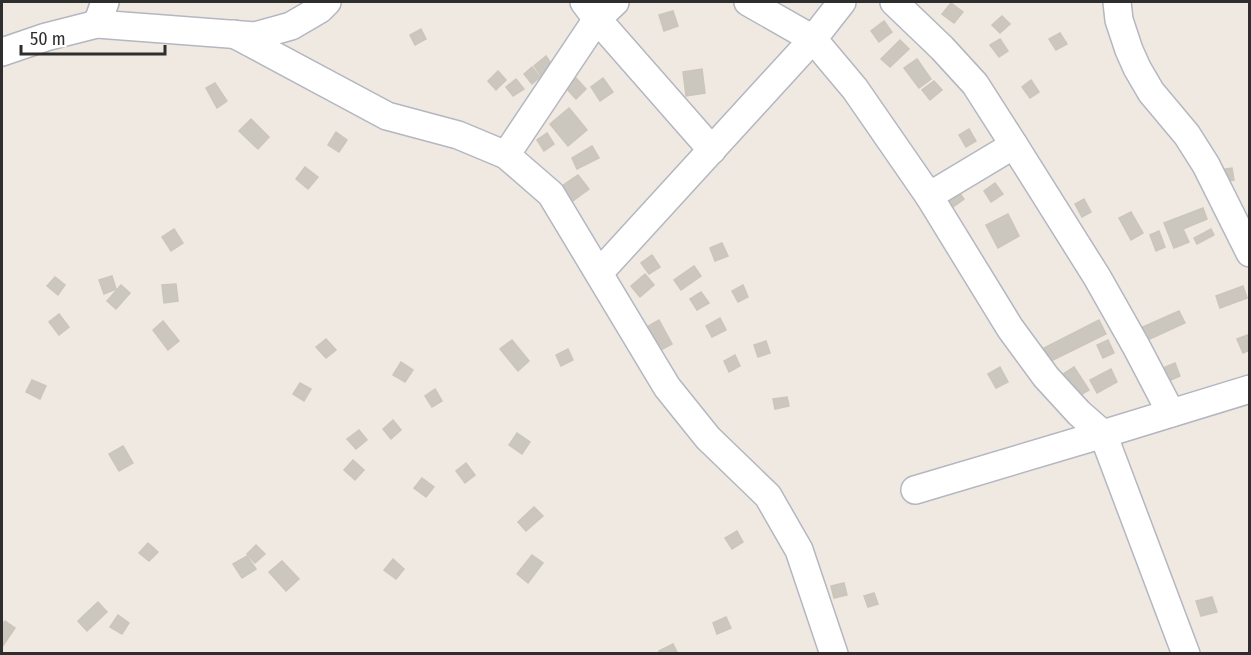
<svg xmlns="http://www.w3.org/2000/svg" width="1251" height="655" viewBox="0 0 1251 655" font-family="'Fira Sans Condensed',sans-serif">
<style>
.building{fill:#cbc7bf;stroke:#cbc5ba;stroke-width:1.5}
.lines{fill:none;stroke-linecap:round;stroke-linejoin:round}
.minor-casing{stroke:#b4b7c1;stroke-width:30}
.minor{stroke:#fff;stroke-width:27}
</style>
<rect width="100%" height="100%" fill="#efe9e1"/>
<g class="building">
<polygon points="951,3 963,12 954,23 942,14"/>
<polygon points="673,11 678,26 664,31 659,15"/>
<polygon points="1002,16 1010,24 1000,33 992,25"/>
<polygon points="884,21 892,32 879,42 871,31"/>
<polygon points="421,29 426,39 415,45 410,35"/>
<polygon points="1060,33 1067,44 1056,50 1049,39"/>
<polygon points="1000,39 1008,51 999,57 990,45"/>
<polygon points="900,40 909,49 890,67 881,59"/>
<polygon points="546,56 554,68 542,77 534,66"/>
<polygon points="917,59 931,79 919,88 904,68"/>
<polygon points="532,67 540,77 532,84 524,74"/>
<polygon points="702,69 705,93 686,96 683,72"/>
<polygon points="498,71 506,80 496,90 488,81"/>
<polygon points="576,78 586,89 576,99 566,88"/>
<polygon points="603,78 613,92 600,101 591,87"/>
<polygon points="516,79 524,89 513,96 506,87"/>
<polygon points="1031,80 1039,92 1030,98 1022,87"/>
<polygon points="934,81 942,90 930,100 922,90"/>
<polygon points="215,83 227,101 217,108 206,88"/>
<polygon points="569,108 587,130 568,146 550,124"/>
<polygon points="251,119 269,137 258,149 239,131"/>
<polygon points="969,129 976,141 966,147 959,135"/>
<polygon points="336,132 347,140 339,152 328,145"/>
<polygon points="547,133 554,144 544,151 537,140"/>
<polygon points="592,146 599,158 577,169 572,158"/>
<polygon points="305,167 318,177 308,189 296,179"/>
<polygon points="1232,168 1234,180 1220,182 1218,170"/>
<polygon points="578,175 589,189 570,203 559,188"/>
<polygon points="995,183 1003,194 991,202 984,191"/>
<polygon points="956,188 964,199 953,207 945,197"/>
<polygon points="1084,199 1091,212 1082,217 1075,204"/>
<polygon points="1203,208 1207,219 1183,229 1189,242 1174,248 1164,223"/>
<polygon points="1131,212 1143,233 1131,240 1119,218"/>
<polygon points="1008,214 1019,236 998,248 986,225"/>
<polygon points="174,229 183,243 171,251 162,237"/>
<polygon points="1211,229 1214,235 1197,244 1194,238"/>
<polygon points="1159,231 1165,247 1156,251 1150,235"/>
<polygon points="722,243 728,256 715,261 710,248"/>
<polygon points="652,255 660,267 649,274 641,263"/>
<polygon points="694,266 701,276 681,290 674,280"/>
<polygon points="645,274 654,285 640,297 631,286"/>
<polygon points="112,276 116,289 104,294 99,280"/>
<polygon points="55,277 65,285 58,295 47,286"/>
<polygon points="176,284 178,301 164,303 162,285"/>
<polygon points="121,285 130,293 116,309 107,301"/>
<polygon points="743,285 748,297 738,302 732,291"/>
<polygon points="1243,286 1247,298 1220,308 1216,296"/>
<polygon points="701,292 709,303 697,310 690,299"/>
<polygon points="1179,311 1185,323 1139,344 1134,331"/>
<polygon points="59,314 69,327 59,335 49,322"/>
<polygon points="720,318 726,330 712,337 706,326"/>
<polygon points="659,320 672,344 648,357 636,333"/>
<polygon points="1099,320 1106,334 1051,361 1044,348"/>
<polygon points="163,321 179,341 168,350 153,330"/>
<polygon points="1250,334 1250,350 1243,353 1237,339"/>
<polygon points="326,339 336,350 326,358 316,347"/>
<polygon points="512,340 529,361 518,371 500,349"/>
<polygon points="1108,340 1114,353 1103,358 1097,345"/>
<polygon points="766,341 770,353 758,357 754,345"/>
<polygon points="568,349 573,360 561,366 556,355"/>
<polygon points="735,355 740,366 729,372 724,361"/>
<polygon points="401,362 413,370 405,382 393,375"/>
<polygon points="1175,363 1180,376 1159,385 1154,372"/>
<polygon points="1000,367 1008,382 996,388 988,374"/>
<polygon points="1074,367 1089,390 1077,397 1063,374"/>
<polygon points="1111,369 1117,382 1097,393 1090,380"/>
<polygon points="32,380 46,386 40,399 26,392"/>
<polygon points="300,383 311,389 304,401 293,394"/>
<polygon points="435,389 442,401 432,407 425,396"/>
<polygon points="787,397 789,406 775,409 773,399"/>
<polygon points="393,420 401,430 391,439 383,429"/>
<polygon points="359,430 367,440 356,449 347,439"/>
<polygon points="517,433 530,442 522,454 509,445"/>
<polygon points="123,446 133,463 119,471 109,454"/>
<polygon points="353,460 364,470 355,480 344,470"/>
<polygon points="466,463 475,475 465,483 456,471"/>
<polygon points="422,478 434,487 426,497 414,488"/>
<polygon points="534,507 543,516 526,531 518,522"/>
<polygon points="737,531 743,542 732,549 725,538"/>
<polygon points="148,543 158,552 149,561 139,553"/>
<polygon points="256,545 265,554 255,563 247,554"/>
<polygon points="532,555 543,563 528,583 517,574"/>
<polygon points="247,556 256,569 242,578 233,564"/>
<polygon points="393,559 404,569 396,579 384,570"/>
<polygon points="282,561 299,579 286,591 269,572"/>
<polygon points="844,583 847,595 834,598 831,586"/>
<polygon points="874,593 878,604 868,607 864,596"/>
<polygon points="1212,597 1217,612 1201,616 1196,601"/>
<polygon points="98,602 107,612 87,631 78,621"/>
<polygon points="118,615 129,623 122,634 110,627"/>
<polygon points="726,617 731,628 717,634 713,623"/>
<polygon points="5,621 15,628 2,647 2,625"/>
<polygon points="673,644 678,654 660,654 659,651"/>
</g>
<g class="lines">
<g class="minor-casing">
<g id="minor">
<polyline points="584,2 597,19 712,150"/>
<polyline points="748,2 813,39 855,89 929,196 1010,328 1046,377 1079,413 1103,434 1186,654"/>
<polyline points="894,2 942,48 975,84 1014,145 1097,277 1136,346 1171,413"/>
<polyline points="1117,2 1119,20 1129,50 1137,68 1151,92 1187,135 1206,165 1250,253"/>
<polyline points="97,24 105,2"/>
<polyline points="234,34 387,116 458,135 506,155 551,194 667,387 708,438 768,496 799,550 834,654"/>
<polyline points="2,52 46,37 97,24 255,36 291,26 320,9 327,2"/>
<polyline points="506,155 597,19 615,2"/>
<polyline points="929,196 1014,145"/>
<polyline points="599,273 813,39 842,2"/>
<polyline points="915,490 1103,434 1250,389"/>
</g>
</g>
<use href="#minor" class="minor"/>
</g>
<rect width="1251" height="655" fill="none" stroke="#2e2e2e" stroke-width="6"/>
<path d="M21 45v9h144v-9" fill="none" stroke="#2e2e2e" stroke-width="3"/>
<text x="30" y="45" font-size="18" fill="#2e2e2e" stroke="#ffffff" stroke-width="4.5" paint-order="stroke">50 m</text>
</svg>
